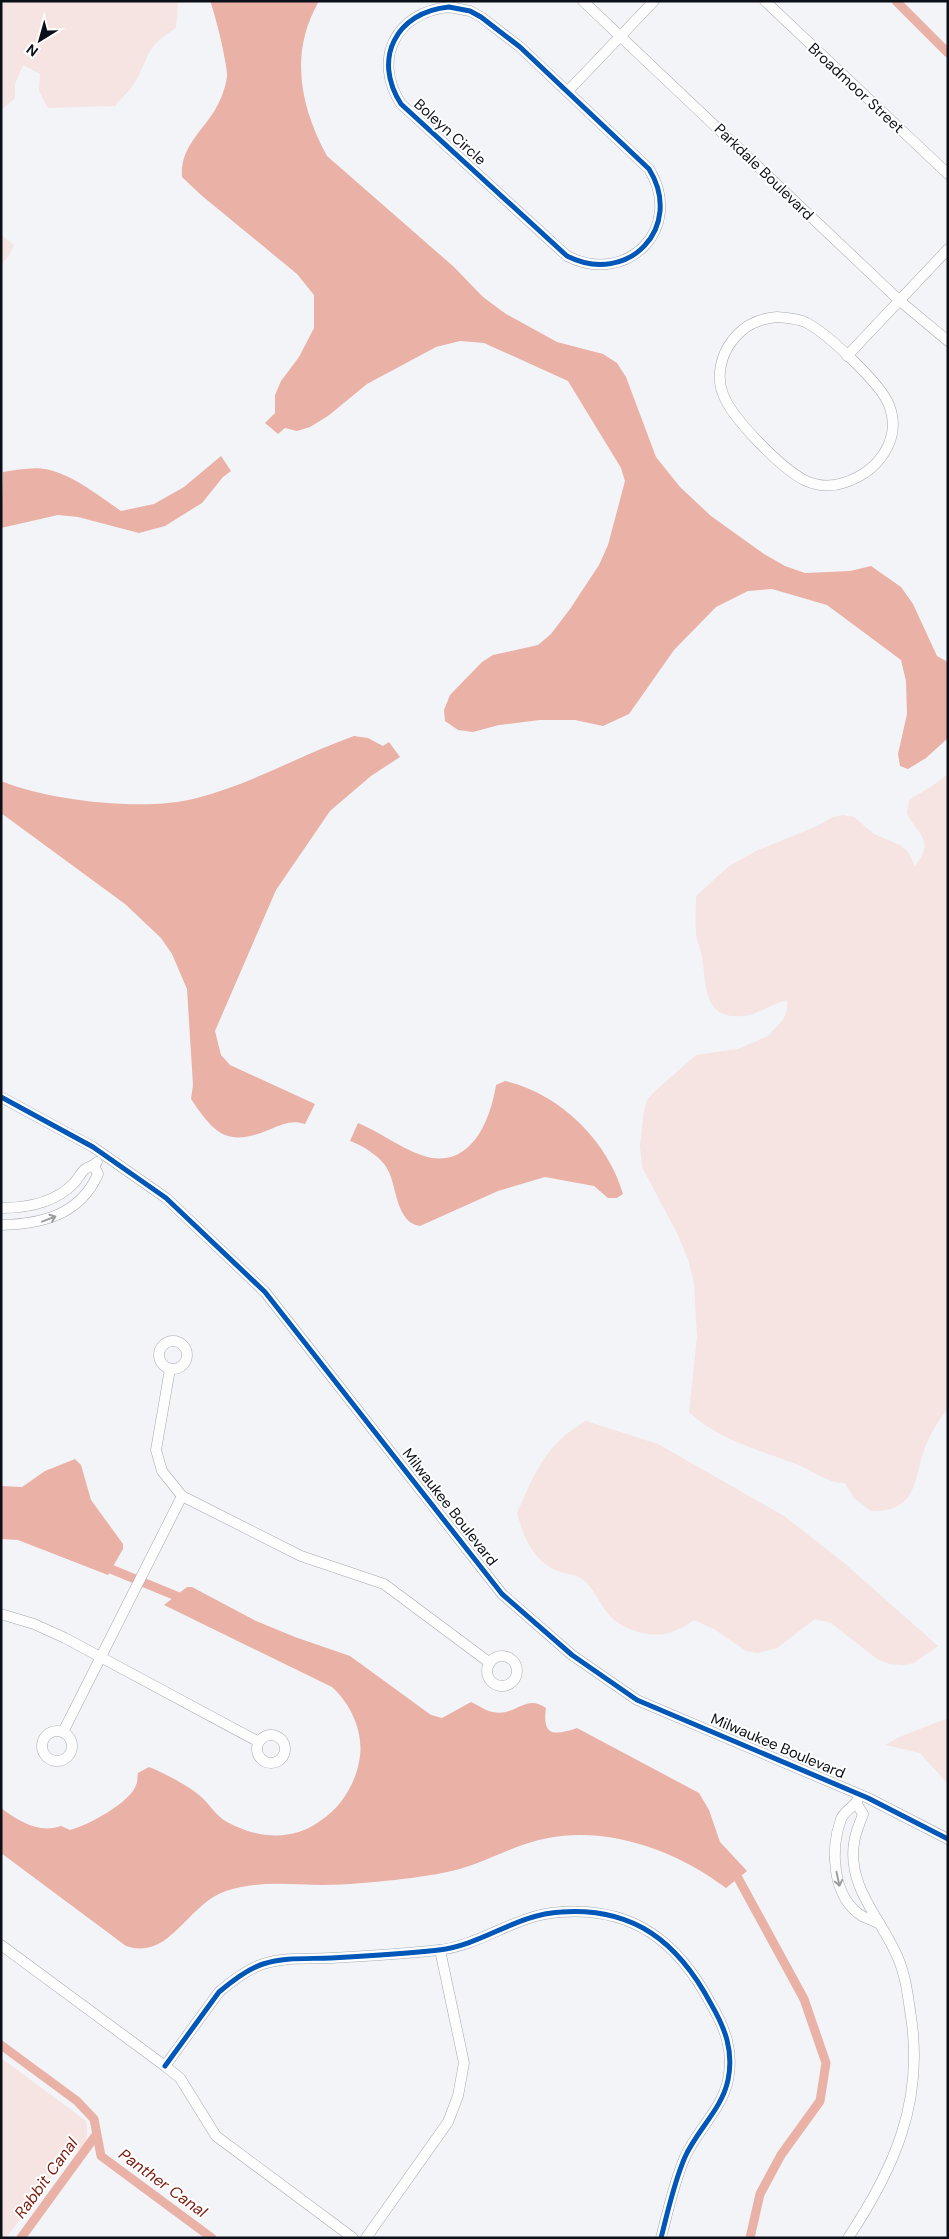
<svg xmlns="http://www.w3.org/2000/svg" width="949" height="2239" viewBox="0 0 949 2239" font-family="'DM Sans',sans-serif">
<style>
.green{fill:#f5e4e1}
.water{fill:#eab1a7}
.lines{fill:none;stroke-linecap:round;stroke-linejoin:round}
.canal{stroke:#eab1a7;stroke-width:9}
.minor-casing{stroke:#a6a9ae;stroke-width:11}
.minor{stroke:#fdfdfe;stroke-width:10}
.cycleway-casing{stroke:#fff;stroke-width:8}
.cycleway{stroke:#0057b8;stroke-width:5}
.oneway{stroke:#9c9ea2}
.labels{text-anchor:middle;dominant-baseline:central;stroke-width:4;stroke-linejoin:round;paint-order:stroke}
.street-label{font-size:15px;fill:#0b0f17;stroke:#fff}
.water-label{font-size:16px;font-style:italic;fill:#7c1b0d;stroke:#fff}
</style>
<rect width="100%" height="100%" fill="#f2f4f8"/>
<g class="green">
<path d="M1,1H177L178,2L176,28C145,47 151,54 135,82C130,91 121,98 115,106L48,108L39,91L40,74L23,65L15,84V98L1,110Z"/>
<polygon points="1,235 14,245 8,257 1,264"/>
<path d="M948,774V1408C940,1419 931,1432 926,1445C913,1477 920,1512 871,1511L854,1498L845,1483C827,1483 812,1470 796,1464C760,1450 718,1440 689,1412L697,1337L694,1284L689,1262L677,1233L642,1167L640,1146L644,1111L647,1100L654,1092L696,1055L738,1049L768,1036L783,1020L787,1010V1000C773,1003 757,1015 744,1016C702,1020 707,985 702,957C701,949 697,942 696,934C695,923 696,908 696,896L729,866L756,851L815,827L833,817L843,815L854,817L874,834L900,845L908,852L915,866C935,840 919,836 907,814L909,800L932,786Z"/>
<path d="M586,1421L658,1444L784,1516L843,1562L938,1646L914,1663L903,1665L889,1664L877,1659L831,1623L815,1619L777,1648L758,1653L746,1651L714,1629L694,1620C688,1624 681,1629 674,1631C655,1640 624,1631 610,1616C600,1606 594,1587 582,1579C574,1573 562,1574 553,1569C530,1556 524,1536 517,1513C535,1473 545,1444 586,1421Z"/>
<polygon points="948,1718 948,1784 920,1753 886,1745 897,1738"/>
<path d="M1,2058L86,2121C89,2137 87,2150 69,2153L6,2238H1Z"/>
</g>
<g class="water">
<path d="M210,1H319C289,53 300,106 327,156L454,267L483,297L506,314L557,342L603,354L617,363L626,377L656,457L680,487L711,516L764,554L785,566L805,573L850,571L871,566L901,587L913,604L937,656L948,662V738L926,758L908,769L900,766L898,754L907,714L906,681L901,660L827,605L772,589L748,591L716,607L674,650L629,714L603,726L575,720H540L499,725L473,732L458,730L445,721L444,710L450,695L482,662L493,655L538,645L551,634L570,609L599,565L608,545L625,481L621,468L568,381L484,343L460,341L436,347L367,384L328,416L310,427L297,431L285,428L278,434L265,423L275,413V395L281,381L299,357L314,328V295L297,274L201,195L182,177C180,151 197,136 211,116C219,105 225,90 227,77C228,66 215,13 210,1Z"/>
<path d="M221,456L231,471L223,477L202,503L165,526L139,533L78,517L58,515L1,528L3,472C17,470 35,466 50,470C76,477 99,496 121,511L154,504L184,487Z"/>
<path d="M354,736L368,738L383,746L389,742L400,757L371,776L330,811L276,890L215,1031L221,1055L230,1065L315,1104L305,1124C291,1120 284,1124 271,1129C228,1147 216,1136 191,1099L193,1085L187,989L172,954L161,938L125,904L1,813V781C50,801 146,812 197,798C251,784 301,755 354,736Z"/>
<path d="M505,1081C559,1093 608,1141 623,1194L617,1198H608L594,1186L545,1177L498,1191L420,1226C397,1223 397,1190 389,1172C383,1158 364,1146 350,1141L358,1123C380,1132 399,1147 421,1155C469,1172 490,1123 496,1085Z"/>
<polygon points="75,1459 81,1465 91,1500 123,1544 123,1549 108,1575 18,1540 1,1539 1,1486 22,1487 45,1471"/>
<path d="M187,1587H192L256,1621L295,1637L350,1656L431,1715L442,1718L471,1702C478,1705 486,1711 493,1712C516,1717 525,1693 546,1708C542,1736 554,1736 577,1728L699,1793L709,1810L720,1842L747,1871L726,1888C677,1851 610,1826 548,1838C520,1843 493,1858 466,1867C449,1873 414,1878 395,1880C372,1882 347,1885 323,1885C290,1885 259,1880 226,1891C187,1904 170,1961 126,1946L1,1853V1808C18,1821 40,1834 61,1826L70,1830C87,1826 131,1802 136,1785C138,1782 137,1777 138,1773L149,1767C164,1773 187,1785 199,1795C209,1803 215,1815 227,1822C256,1838 292,1842 320,1821C340,1808 354,1787 359,1762C365,1735 352,1705 332,1687L164,1605Z"/>
</g>
<g class="lines">
<g class="canal">
<polyline points="896,1 948,53"/>
<polyline points="101,1565 186,1600"/>
<polyline points="729,1873 738,1878 804,1999 826,2063 820,2101 781,2155 760,2194 750,2238"/>
<polyline points="1,2045 77,2101 94,2119 101,2156 212,2238"/>
<polyline points="21,2238 96,2135"/>
</g>
<g class="minor-casing">
<g id="minor">
<polyline points="583,1 900,301 948,341"/>
<polyline points="765,1 948,174"/>
<path d="M449,7L470,11L481,17L520,47L649,169C685,227 628,287 567,256L401,104C372,59 396,12 449,7Z"/>
<polyline points="568,91 654,1"/>
<path d="M777,317C787,318 798,318 807,323C828,334 881,384 889,405C903,441 876,473 843,483C831,487 818,486 806,481C782,469 732,419 723,394C716,377 721,355 732,341C744,325 758,319 777,317Z"/>
<polyline points="847,356 948,249"/>
<polyline points="1,1097 93,1147 166,1198 265,1292 502,1594 572,1655 637,1700 868,1798 948,1839"/>
<path d="M1,1208C28,1208 55,1203 74,1183C78,1179 80,1174 84,1170C88,1166 93,1167 97,1162"/>
<path d="M1,1225C42,1224 80,1215 98,1174L94,1166"/>
<circle cx="173" cy="1355" r="14"/>
<polyline points="170,1369 156,1450 162,1471 182,1496 301,1556 384,1584 490,1663"/>
<polyline points="1,1614 34,1624 65,1638 259,1742"/>
<circle cx="502" cy="1671" r="15"/>
<circle cx="57" cy="1746" r="15"/>
<polyline points="63,1732 182,1496"/>
<circle cx="271" cy="1749" r="14"/>
<path d="M858,1799C854,1807 845,1810 841,1819C830,1850 832,1897 862,1916C868,1919 874,1921 880,1924"/>
<polyline points="1,1945 165,2066 180,2078 216,2136 353,2238"/>
<path d="M165,2066L219,1992C232,1981 247,1969 263,1964C285,1957 308,1959 331,1958C367,1956 403,1954 439,1950C482,1945 517,1914 561,1912C634,1907 678,1942 711,2004C725,2028 734,2051 728,2080C722,2109 697,2130 685,2157C674,2182 668,2211 661,2238"/>
<polyline points="366,2238 448,2122 458,2096 464,2063 440,1950"/>
<path d="M848,2238C894,2169 924,2102 911,2017C908,1997 906,1977 898,1958C882,1920 847,1887 854,1843C855,1833 860,1823 863,1814L856,1803"/>
</g>
</g>
<use href="#minor" class="minor"/>
<g class="cycleway-casing">
<g id="cycleway">
<path d="M449,7L470,11L481,17L520,47L649,169C685,227 628,287 567,256L401,104C372,59 396,12 449,7Z"/>
<polyline points="1,1097 93,1147 166,1198 265,1292 502,1594 572,1655 637,1700 868,1798 948,1839"/>
<path d="M165,2066L219,1992C232,1981 247,1969 263,1964C285,1957 308,1959 331,1958C367,1956 403,1954 439,1950C482,1945 517,1914 561,1912C634,1907 678,1942 711,2004C725,2028 734,2051 728,2080C722,2109 697,2130 685,2157C674,2182 668,2211 661,2238"/>
</g>
</g>
<use href="#cycleway" class="cycleway"/>
</g>
<defs><path id="oneway-shaft" d="M-6 0H5M1.5-3L5.5 0L1.5 3" fill="none" stroke-width="1.6" stroke-linecap="round" stroke-linejoin="round" transform="scale(1.25)"/></defs>
<g class="oneway">
<use href="#oneway-shaft" transform="translate(49 1219) rotate(-21)"/>
<use href="#oneway-shaft" transform="translate(838 1879) rotate(78)"/>
</g>
<g class="labels">
<g class="street-label">
<text transform="translate(856 88) rotate(43)">Broadmoor Street</text>
<text transform="translate(450 132) rotate(42)">Boleyn Circle</text>
<text transform="translate(764 172) rotate(44)">Parkdale Boulevard</text>
<text transform="translate(450 1507) rotate(52)">Milwaukee Boulevard</text>
<text transform="translate(778 1746) rotate(23)">Milwaukee Boulevard</text>
</g>
<g class="water-label">
<text transform="translate(46 2178) rotate(-54)">Rabbit Canal</text>
<text transform="translate(163 2183) rotate(36)">Panther Canal</text>
</g>
</g>
<rect width="949" height="2239" fill="none" stroke="#0b0f17" stroke-width="5"/>
<g transform="translate(40 40) rotate(217)" stroke="#ffffff" stroke-width="4" paint-order="stroke">
<path d="M0-4L9 19L0 12L-9 19Z" fill="#0b0f17"/>
<text y="-8" font-size="14" font-weight="bold" text-anchor="middle" fill="#0b0f17">N</text>
</g>
</svg>
